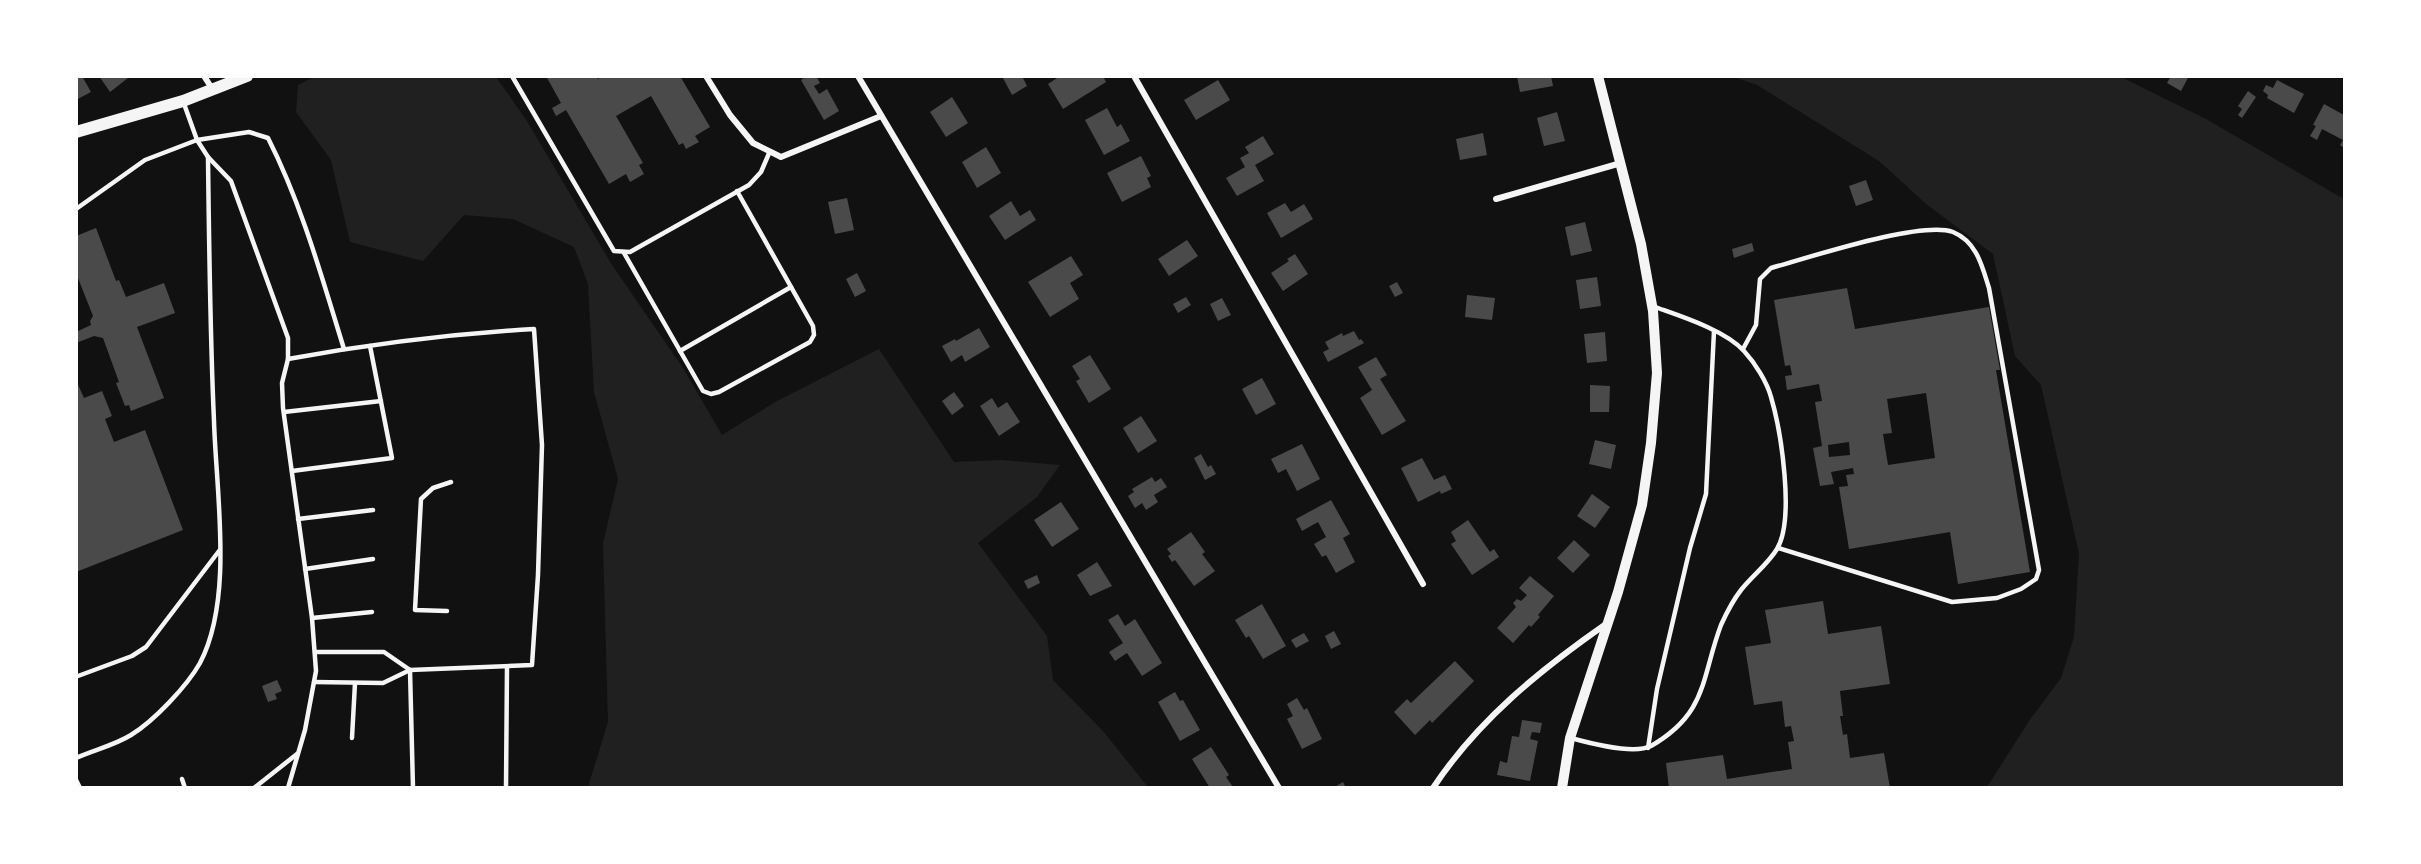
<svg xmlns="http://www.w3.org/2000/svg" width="2421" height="864" viewBox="0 0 2421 864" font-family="Raleway,sans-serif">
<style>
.green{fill:#202020}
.building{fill:#4a4a4a;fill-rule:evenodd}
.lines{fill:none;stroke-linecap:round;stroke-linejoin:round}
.service{stroke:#f5f5f5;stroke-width:4.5}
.minor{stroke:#f5f5f5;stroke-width:6}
.tertiary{stroke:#f5f5f5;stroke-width:10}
.secondary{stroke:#f5f5f5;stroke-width:12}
</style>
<rect width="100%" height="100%" fill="#111"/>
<g class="green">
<polygon points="315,76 496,77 527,121 612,265 683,368 722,435 777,401 879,349 954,462 1002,460 1060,465 1037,497 978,543 1047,636 1053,680 1103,731 1148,787 588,787 608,722 603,543 618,479 594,392 588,284 574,247 513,219 464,215 423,261 350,242 331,160 296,112 298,85"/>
<polygon points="1734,77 2121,77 2206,119 2344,199 2344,787 1987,787 2029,721 2061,678 2074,637 2079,554 2041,385 2015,356 1993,254 1926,204 1879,161 1757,85"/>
</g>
<g class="building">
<polygon points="76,76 82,76 91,92 76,100"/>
<polygon points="99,76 127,76 128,78 110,92"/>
<polygon points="546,76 596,76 598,79 603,76 680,76 710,127 695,136 699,142 686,149 683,143 679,145 651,96 616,116 643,163 639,165 644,174 630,182 626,174 609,184 566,110 556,116 552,108 561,103"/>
<polygon points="807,76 816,76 820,83 814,86 819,94 827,89 839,111 824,120 801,80"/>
<polygon points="1005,76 1022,76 1027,86 1012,95 1003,78"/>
<polygon points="1060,76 1103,76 1106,82 1063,109 1048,84"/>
<polygon points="1517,76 1551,76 1553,86 1520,92"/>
<polygon points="2171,76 2189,76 2181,91 2167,83"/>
<polygon points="1218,80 1230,100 1196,120 1184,100"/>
<polygon points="2277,80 2304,94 2294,113 2267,98 2268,95 2263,91 2266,85 2273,88"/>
<polygon points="2248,91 2256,97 2242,118 2238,115 2242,109 2238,106"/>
<polygon points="952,97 968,123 946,137 930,112"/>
<polygon points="2324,104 2344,115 2344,148 2340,145 2343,140 2322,129 2317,140 2310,136 2316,126 2313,125"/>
<polygon points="1107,108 1117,127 1121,124 1130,141 1104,155 1085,120"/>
<polygon points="1557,112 1565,141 1544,146 1537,118"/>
<polygon points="1483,133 1487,155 1460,160 1456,139"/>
<polygon points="1263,136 1274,154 1255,165 1264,181 1237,196 1226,178 1245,167 1240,158 1249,153 1245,147"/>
<polygon points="986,147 1001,173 977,188 962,162"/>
<polygon points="1141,156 1151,176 1147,178 1151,187 1122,202 1107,173"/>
<polygon points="1866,180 1873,200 1856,206 1849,186"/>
<polygon points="847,198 854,230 835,234 828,202"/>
<polygon points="1011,201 1020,216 1030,210 1036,220 1005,240 989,216"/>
<polygon points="1285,203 1291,212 1304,204 1313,219 1281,238 1267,213"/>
<polygon points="1585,222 1592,251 1571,256 1565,227"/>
<polygon points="96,228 116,281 119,280 126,297 164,283 175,313 137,327 164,398 131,411 129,405 125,406 116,383 119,382 103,338 94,336 76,343 76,332 91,325 90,321 93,316 76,273 76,236"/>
<polygon points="1187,240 1198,256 1169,276 1158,259"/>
<polygon points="1752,243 1754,251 1734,258 1732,249"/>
<polygon points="1295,254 1308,274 1283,291 1271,273 1289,261 1287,259"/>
<polygon points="1071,256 1083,275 1070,283 1079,299 1050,317 1028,282"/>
<polygon points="857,273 866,291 855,297 846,279"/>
<polygon points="1597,277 1601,306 1580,309 1576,280"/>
<polygon points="1397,282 1403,293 1395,297 1389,286"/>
<path d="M1847,288L1855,329L1989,307L2000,370H1996L2030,572L1958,584L1950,532L1849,549L1839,487L1848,486L1846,475L1854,474L1853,468L1831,472L1834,484L1820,486L1813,448L1822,446L1815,402L1822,401L1819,384L1787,390L1785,376L1792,375L1790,365L1785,366L1774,300ZM1926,393L1935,458L1888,465L1883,434L1892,433L1887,399ZM1849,442L1850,455L1829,457L1828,445Z"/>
<polygon points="1467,295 1495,298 1492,320 1465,317"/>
<polygon points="1186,297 1191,305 1178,313 1173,304"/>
<polygon points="1222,298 1231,315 1218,321 1210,304"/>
<polygon points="979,328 990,347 965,362 962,355 951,362 942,346 955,339 956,341"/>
<polygon points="1354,331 1359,340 1361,339 1364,343 1328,362 1323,352 1329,349 1325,342 1342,333 1343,336"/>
<polygon points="1605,332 1607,361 1587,363 1584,334"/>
<polygon points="1090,355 1111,389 1089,403 1076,381 1080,379 1072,366"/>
<polygon points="1376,357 1387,375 1380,379 1406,421 1382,435 1360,398 1372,390 1358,367"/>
<polygon points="1262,378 1276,404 1256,415 1242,389"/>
<polygon points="76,380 84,398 102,391 112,416 105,419 114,442 145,430 183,530 76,572"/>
<polygon points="1590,385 1610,386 1609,412 1590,412"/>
<polygon points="954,392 964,406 952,415 942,401"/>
<polygon points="992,398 998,408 1007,402 1020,422 999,436 980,406"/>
<polygon points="1141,416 1157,441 1138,453 1123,428"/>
<polygon points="1595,440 1616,445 1611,469 1589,464"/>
<polygon points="1302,444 1320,479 1297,491 1286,469 1278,473 1271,459"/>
<polygon points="1201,454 1208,467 1211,465 1216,474 1205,480 1194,458"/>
<polygon points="1422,458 1434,480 1445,475 1452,489 1441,494 1440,491 1418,502 1401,468"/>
<polygon points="1152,477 1155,482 1161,478 1167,487 1154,495 1158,502 1146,510 1142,503 1135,508 1128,496 1134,492 1132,489"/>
<polygon points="1592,494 1610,507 1595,528 1577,516"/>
<polygon points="1331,500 1350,534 1343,538 1355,562 1336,573 1326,555 1322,557 1314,544 1326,537 1318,522 1302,531 1296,519"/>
<polygon points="1061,502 1079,529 1052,547 1034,520"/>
<polygon points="1468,520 1490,552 1494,549 1499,557 1472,575 1451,544 1456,541 1451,532"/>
<polygon points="1191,532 1205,552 1202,554 1215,571 1194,586 1175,560 1172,562 1168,556 1171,554 1167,549"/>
<polygon points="1574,540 1590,555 1573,573 1557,558"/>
<polygon points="1097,562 1112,586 1090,596 1077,575"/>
<polygon points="1037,575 1040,583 1028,589 1024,581"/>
<polygon points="1530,576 1554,596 1538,615 1540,617 1531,627 1529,625 1513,643 1497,628 1516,607 1513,603 1517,599 1521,601 1527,595 1519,588"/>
<polygon points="1823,601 1828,634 1881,626 1890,684 1840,691 1843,716 1840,716 1843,735 1847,734 1850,758 1884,753 1890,788 1669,788 1666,763 1723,755 1727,779 1792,769 1788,742 1794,741 1791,726 1785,727 1782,701 1754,705 1745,647 1771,643 1765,610"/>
<polygon points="1262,604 1286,646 1263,659 1249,636 1246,638 1235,620"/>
<polygon points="1118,614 1125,626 1135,619 1162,663 1142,676 1127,653 1115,661 1109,652 1123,643 1108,620"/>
<polygon points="1334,631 1341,644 1331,649 1325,636"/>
<polygon points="1304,633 1309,641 1296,648 1291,640"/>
<polygon points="1455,661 1474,681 1432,723 1430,720 1415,735 1394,712 1407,699 1411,703"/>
<polygon points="277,680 282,691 275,694 277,699 268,702 262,686"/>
<polygon points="1175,692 1180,701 1183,700 1200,730 1180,741 1158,702"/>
<polygon points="1297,698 1304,710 1307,708 1322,739 1302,749 1287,719 1293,716 1287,704"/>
<polygon points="1522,720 1542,723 1540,733 1532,732 1530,739 1538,741 1530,781 1497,775 1500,761 1507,763 1512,736 1519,737"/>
<polygon points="1211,747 1229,775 1226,777 1233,787 1231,788 1210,788 1192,759"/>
<polygon points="1343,782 1346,788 1333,788"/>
</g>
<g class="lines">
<g class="service">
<polyline points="512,76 614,251 630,252 749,185 761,172 770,151"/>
<polyline points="208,157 231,181 288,338 288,359 282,383 283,408 312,618 316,671 305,730 288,788"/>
<path d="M76,209L145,160L197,140L249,132L268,138C302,205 322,278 344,349"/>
<polyline points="624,253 703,391 711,394 719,392 810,342 814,335 813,326 737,191"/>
<path d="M1743,349L1756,325L1760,279L1771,268C1808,258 1921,220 1953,232C1977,242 1982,266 1989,288L2039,570L2036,579L2021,589L1997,598L1952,602L1778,548"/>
<polyline points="680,351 791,287"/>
<path d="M288,359C370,344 451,334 534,329L542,445L538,575L532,665L410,670L383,683L314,682"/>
<polyline points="284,412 381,401"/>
<polyline points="292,471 392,458 370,346"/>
<polyline points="298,519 373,510"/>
<polyline points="305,569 373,559"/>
<polyline points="447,611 415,610 421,499 433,488 451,482"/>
<polyline points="312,618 372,612"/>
<polyline points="315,652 384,652 410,670"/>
<polyline points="410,670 413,788"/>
<polyline points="78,676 132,656 146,647 219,551"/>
<polyline points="352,738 355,683"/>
<path d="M1571,738C1589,743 1633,755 1651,746C1708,713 1701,678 1721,625C1726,614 1734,599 1741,590C1752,576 1768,564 1777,549C1795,519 1781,431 1771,397C1767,382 1755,363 1744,351C1725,330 1680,316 1655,307"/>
<polyline points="1648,748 1657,689 1690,548 1706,494 1714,331"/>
<path d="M76,758C94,750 115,745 131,735C154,721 187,686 200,663C234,598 216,492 214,421C210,333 209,245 208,157L197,140L183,101"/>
<polyline points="182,779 185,788"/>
<polyline points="76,780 80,788"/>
<polyline points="254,788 297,754"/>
<polyline points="506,788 507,667"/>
</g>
<g class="minor">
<polyline points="204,76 213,90"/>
<polyline points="706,76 730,115 753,143 781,157 881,116"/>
<polyline points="858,76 1279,788"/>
<polyline points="1134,76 1423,584"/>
<polyline points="1496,199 1621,163"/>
<path d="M1433,788C1478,720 1540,670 1606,624"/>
</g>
<polyline class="tertiary" points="1562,788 1570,738 1618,592 1642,505 1651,443 1657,373 1653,311 1641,244 1598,76"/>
<polyline class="secondary" points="76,132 183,101 247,76"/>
</g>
<rect width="2421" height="864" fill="none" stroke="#ffffff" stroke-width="156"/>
</svg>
